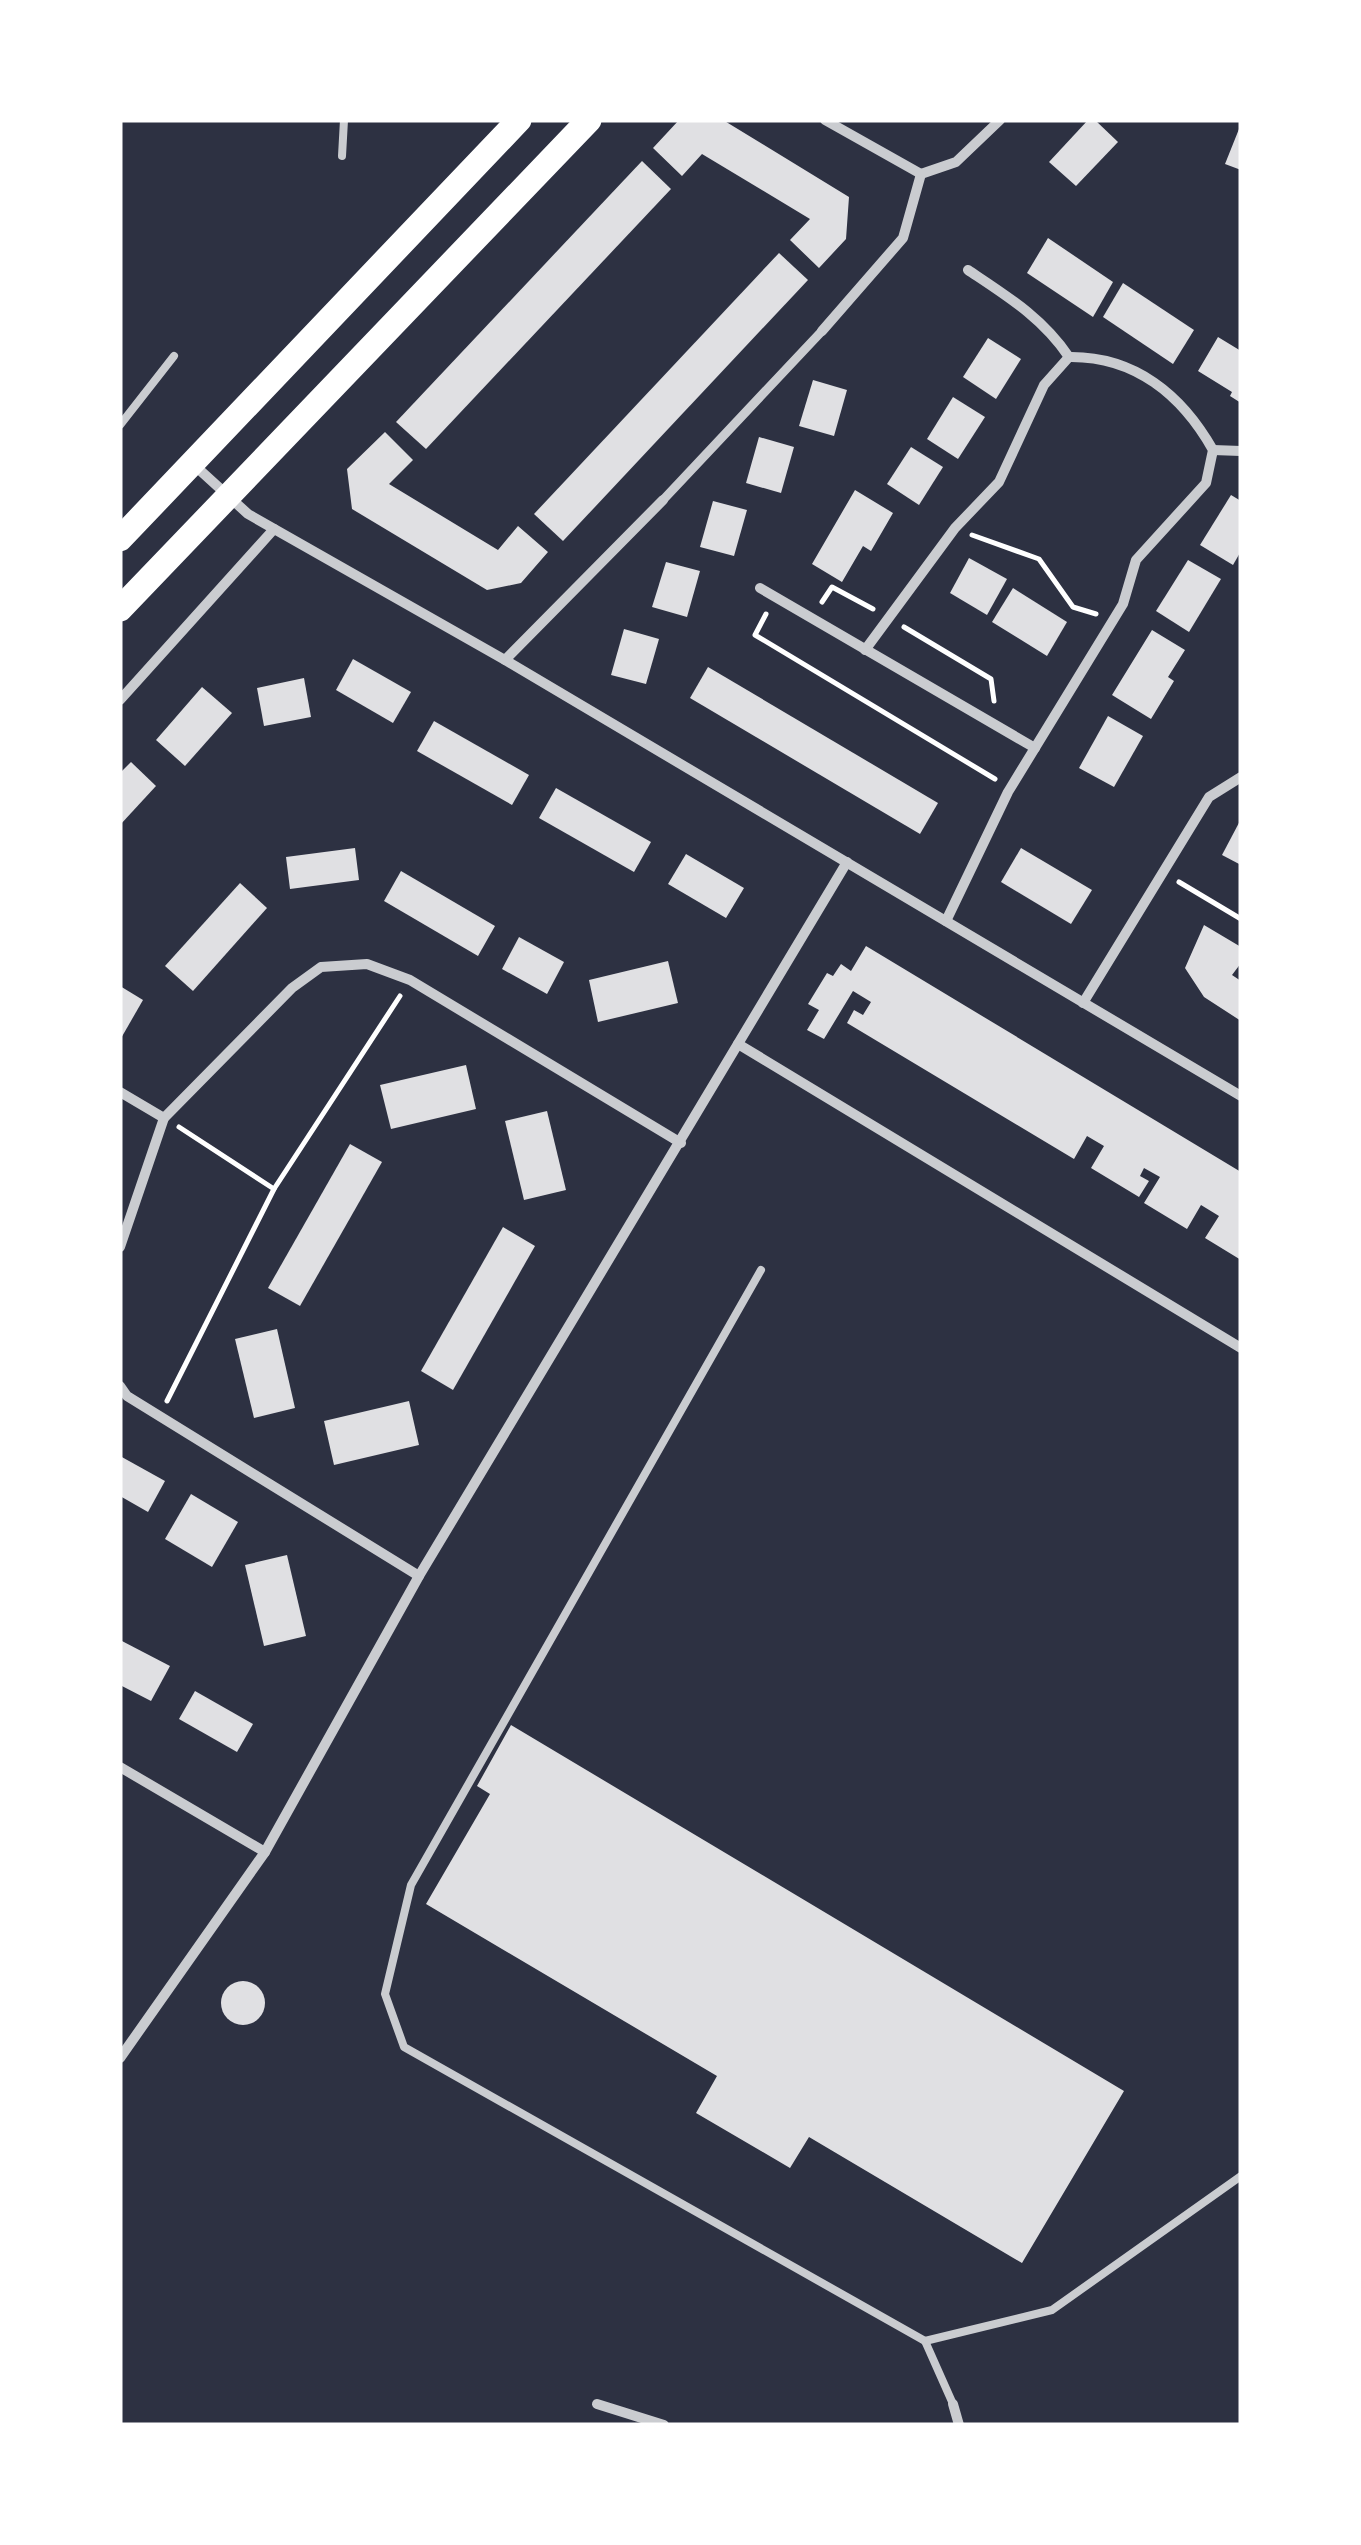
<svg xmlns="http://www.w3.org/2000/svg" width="1361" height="2545" viewBox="0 0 1361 2545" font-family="Poppins,sans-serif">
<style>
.building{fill:#e0e0e3}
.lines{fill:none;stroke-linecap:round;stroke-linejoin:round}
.path{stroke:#fff;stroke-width:5}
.service{stroke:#caccd0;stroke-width:8}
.pedestrian{stroke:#caccd0;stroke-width:9}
.minor{stroke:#caccd0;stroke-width:10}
.primary{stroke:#fff;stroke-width:25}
</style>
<rect width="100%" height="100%" fill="#2d3142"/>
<g class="building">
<polygon points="679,120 723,120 849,197 846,239 819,268 790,240 810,219 702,154 682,176 653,148"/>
<polygon points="1088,120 1095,120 1118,142 1076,186 1049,162"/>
<polygon points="1241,124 1241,170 1225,164"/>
<polygon points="642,161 671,189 426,449 396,422"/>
<polygon points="1048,238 1113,282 1093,317 1027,273"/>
<polygon points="779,253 808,280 563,541 534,514"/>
<polygon points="1123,283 1194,330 1173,364 1103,317"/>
<polygon points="1218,337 1241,351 1241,403 1230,396 1232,392 1198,371"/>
<polygon points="988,338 1021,359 996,399 963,377"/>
<polygon points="813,380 847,390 834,436 799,426"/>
<polygon points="953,397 985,417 958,459 927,439"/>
<polygon points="385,432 413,460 389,484 498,550 518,526 548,552 521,583 487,590 352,509 347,469"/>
<polygon points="759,437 794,447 781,493 746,483"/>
<polygon points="911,447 943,467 919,505 887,484"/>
<polygon points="855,490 893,513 871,551 863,546 842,582 812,564"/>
<polygon points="1231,495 1241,501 1241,551 1233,565 1200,545"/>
<polygon points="713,501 747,510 734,556 700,547"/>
<polygon points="969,558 1007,579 987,615 950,593"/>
<polygon points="1188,560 1221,579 1189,632 1156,611"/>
<polygon points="666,562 700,571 687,617 652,607"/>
<polygon points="1013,588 1067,622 1047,656 992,622"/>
<polygon points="624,629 659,639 646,684 611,675"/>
<polygon points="1152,630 1185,650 1168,677 1174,681 1151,719 1112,695"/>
<polygon points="353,659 411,692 393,723 336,690"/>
<polygon points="708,667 938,803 920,834 690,698"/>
<polygon points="304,678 311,717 264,726 257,688"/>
<polygon points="202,687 232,713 185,766 156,740"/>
<polygon points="1108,716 1143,736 1114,787 1079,768"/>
<polygon points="434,721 529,775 512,805 417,751"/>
<polygon points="131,762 156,786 120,825 120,773"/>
<polygon points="556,788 651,842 634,872 539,818"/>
<polygon points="1241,819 1241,865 1222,855"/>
<polygon points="355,848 359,880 290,889 286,857"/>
<polygon points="1021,848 1092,890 1071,924 1001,882"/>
<polygon points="686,854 744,888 726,918 668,884"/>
<polygon points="401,871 495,926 478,956 384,901"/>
<polygon points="240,883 267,908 193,991 165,966"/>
<polygon points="1204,925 1241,947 1241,963 1232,975 1241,981 1241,1021 1204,997 1185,968"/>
<polygon points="519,937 564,962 547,994 502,969"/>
<polygon points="866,946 1241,1172 1241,1260 1205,1238 1219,1216 1201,1205 1187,1229 1144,1203 1160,1177 1144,1168 1140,1176 1149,1181 1139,1197 1091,1168 1104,1146 1087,1136 1074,1159 847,1023 854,1010 863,1015 871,1002 853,991 824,1039 807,1030 819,1010 808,1004 827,973 833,976 841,964 851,971"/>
<polygon points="668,961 678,1003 598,1022 589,980"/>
<polygon points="120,986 143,1000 120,1040"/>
<polygon points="466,1065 476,1109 391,1129 380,1085"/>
<polygon points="547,1111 566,1190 524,1200 505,1121"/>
<polygon points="350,1144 382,1162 300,1306 268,1288"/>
<polygon points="503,1227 535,1246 453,1390 421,1371"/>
<polygon points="277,1329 295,1408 254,1418 235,1339"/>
<polygon points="409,1401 419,1445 334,1465 324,1421"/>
<polygon points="120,1456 165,1481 148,1512 120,1496"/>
<polygon points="191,1494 238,1522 212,1567 165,1539"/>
<polygon points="287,1555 306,1636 264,1646 245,1565"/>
<polygon points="120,1640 170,1666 151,1701 120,1685"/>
<polygon points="195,1691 253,1724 237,1752 179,1719"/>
<polygon points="511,1725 1124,2091 1022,2263 809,2137 790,2168 696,2113 717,2076 426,1904 490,1794 477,1786"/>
<circle cx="243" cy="2003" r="22"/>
</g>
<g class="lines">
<g class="path">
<polyline points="972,535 1039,559 1073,607 1096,614"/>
<polyline points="822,602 832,587 873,609"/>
<polyline points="766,614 755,635 995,779"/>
<polyline points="904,627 991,679 994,701"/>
<polyline points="1179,882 1241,919"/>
<polyline points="179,1127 274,1189"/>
<polyline points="167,1401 274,1189 400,996"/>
</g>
<g class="service">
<polyline points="342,156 344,120"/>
<polyline points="120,425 174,356"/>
<polyline points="761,1270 411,1885 385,1994 404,2047 925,2341 953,2404"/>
<polyline points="925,2341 1052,2310 1241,2176"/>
</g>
<polyline class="pedestrian" points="663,500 822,331"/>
<g class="minor">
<polyline points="825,120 921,174"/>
<path d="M968,270C1007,296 1043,318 1069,357"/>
<polyline points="822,331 903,238 921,174 956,162 1000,120"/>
<polyline points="1213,450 1241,451"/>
<polyline points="192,463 248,514 505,660 1241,1096"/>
<polyline points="760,588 1035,748"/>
<path d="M865,650L955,528L999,482L1044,385L1069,357C1135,356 1182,395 1213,450L1206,483L1136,560L1123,604L1008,792L946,921"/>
<polyline points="505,660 663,500"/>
<polyline points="120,700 274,529"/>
<polyline points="1083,1003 1209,797 1241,777"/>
<polyline points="738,1044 1241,1348"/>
<polyline points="120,1092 164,1118"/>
<polyline points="120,1247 164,1118 292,988 321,967 367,964 410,980 681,1143"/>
<polyline points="120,1386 127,1396 419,1576"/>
<polyline points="120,1767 265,1852"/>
<polyline points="120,2058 265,1852 419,1576 847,862"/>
<polyline points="597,2404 664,2425"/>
<polyline points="953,2404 959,2425"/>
</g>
<g class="primary">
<polyline points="120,539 519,120"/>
<polyline points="120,609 589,120"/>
</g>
</g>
<rect width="1361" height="2545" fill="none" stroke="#ffffff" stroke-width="245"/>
</svg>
